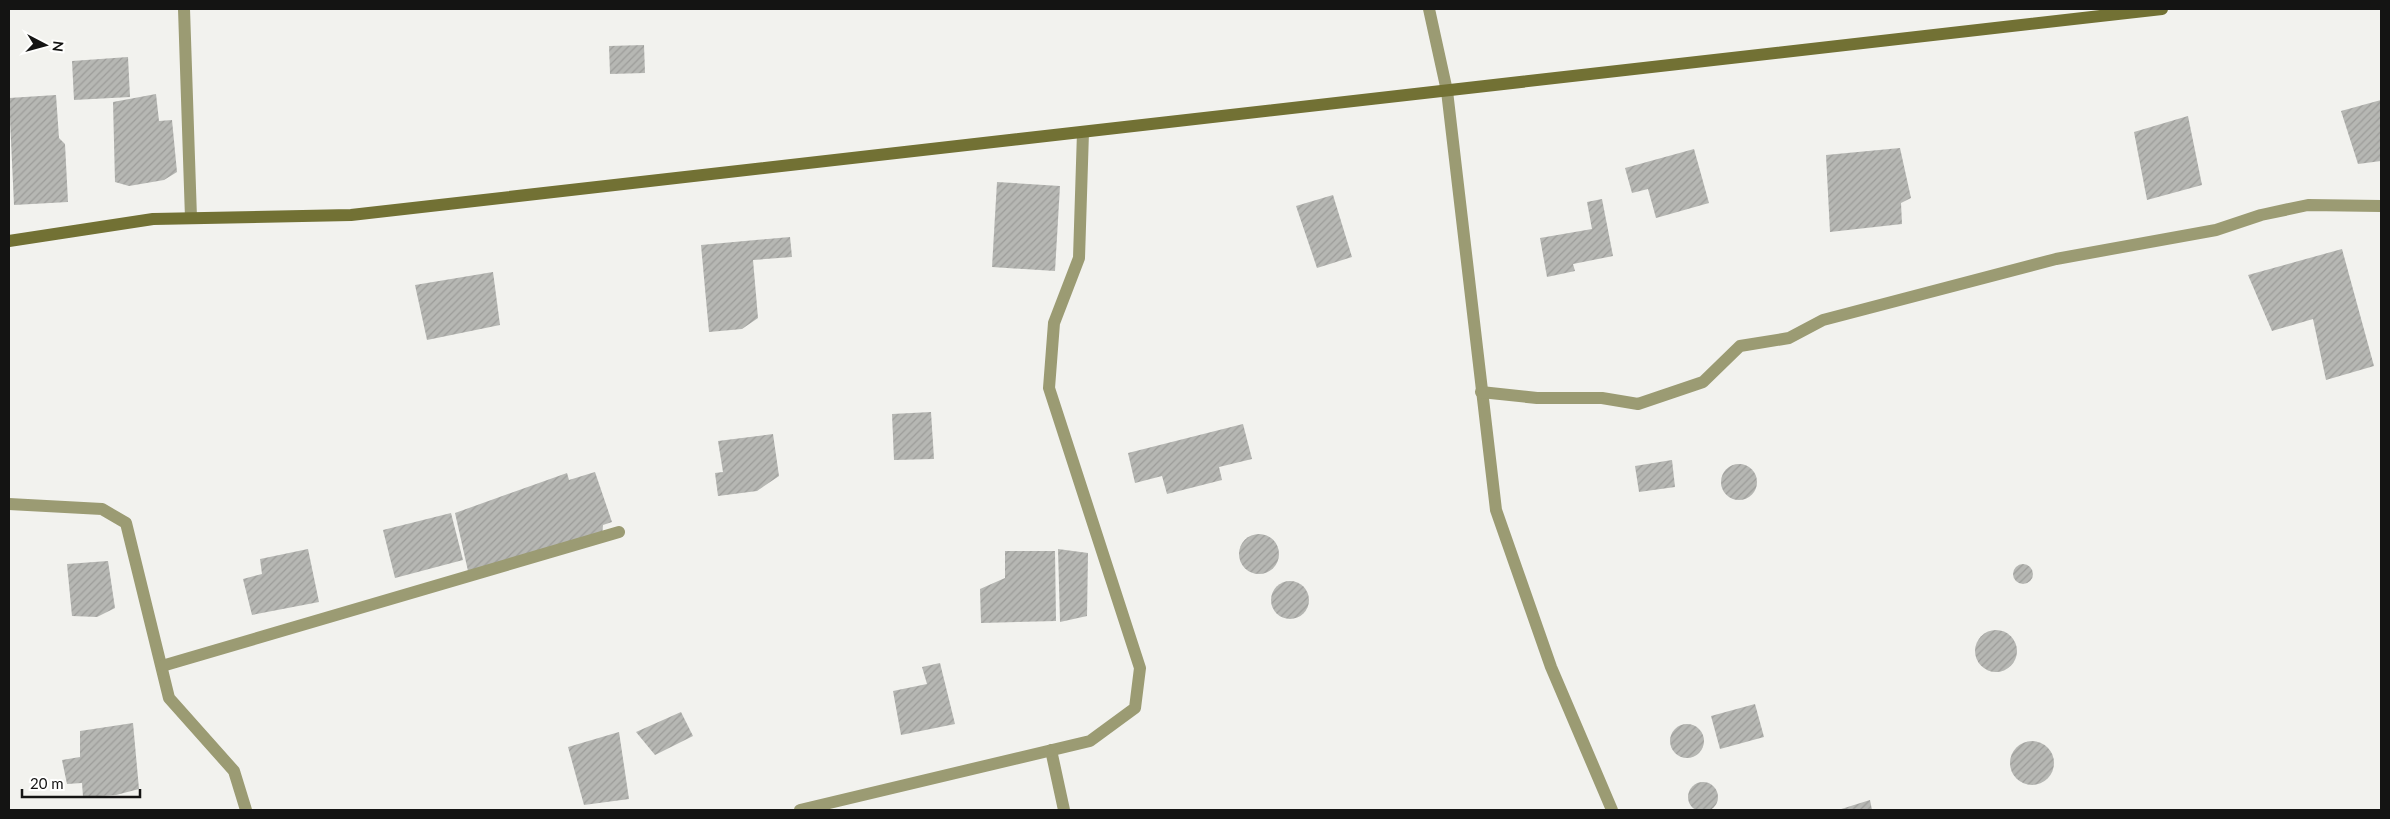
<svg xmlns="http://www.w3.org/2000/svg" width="2390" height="819" viewBox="0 0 2390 819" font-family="Lato,sans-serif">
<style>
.building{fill:url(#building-hatch)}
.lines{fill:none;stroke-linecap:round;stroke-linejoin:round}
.lane{stroke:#9b9b73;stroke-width:12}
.street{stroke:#9b9b73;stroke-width:12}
.secondary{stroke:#727134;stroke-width:12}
</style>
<defs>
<pattern id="building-hatch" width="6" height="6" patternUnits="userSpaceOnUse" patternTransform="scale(1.25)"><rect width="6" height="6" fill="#b6b7b3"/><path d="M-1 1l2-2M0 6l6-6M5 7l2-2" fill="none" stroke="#9c9c99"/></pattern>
</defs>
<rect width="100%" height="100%" fill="#f2f2ee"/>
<g class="building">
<polygon points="644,45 645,73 610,74 609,46"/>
<polygon points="128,57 130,97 74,100 72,61"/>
<polygon points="156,94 159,121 172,120 177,172 164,180 129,186 115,182 113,102"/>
<polygon points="56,95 59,138 65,144 68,202 14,205 9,98"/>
<polygon points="2381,100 2381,161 2358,164 2341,111"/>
<polygon points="2188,116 2202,185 2147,200 2134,132"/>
<polygon points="1900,148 1911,198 1901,203 1902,224 1830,232 1826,155"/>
<polygon points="1694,149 1709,203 1656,218 1648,189 1632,193 1625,168"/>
<polygon points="997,182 1060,186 1055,271 992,267"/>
<polygon points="1333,195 1352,257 1317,268 1296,206"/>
<polygon points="1602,199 1613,256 1573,264 1575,271 1547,277 1540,238 1592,229 1587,202"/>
<polygon points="790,237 792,257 753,260 758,318 742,329 709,332 701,245"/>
<polygon points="2342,249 2374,366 2326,380 2313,319 2272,331 2248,275"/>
<polygon points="493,272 500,325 427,340 415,285"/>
<polygon points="931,412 934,459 894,460 892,414"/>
<polygon points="1243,424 1252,459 1219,467 1222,480 1167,494 1162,476 1135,483 1128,453"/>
<polygon points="773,434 779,476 757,491 718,496 715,473 723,472 718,441"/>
<polygon points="1672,460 1675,487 1639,492 1635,466"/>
<circle cx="1739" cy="482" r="18"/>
<polygon points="595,472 612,522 603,525 602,537 468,571 455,513 567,473 569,480"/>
<polygon points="451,513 463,560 395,578 383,530"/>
<circle cx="1259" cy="554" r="20"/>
<polygon points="308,549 319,602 252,615 243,579 262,574 260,559"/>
<polygon points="1058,549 1088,553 1087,616 1060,622"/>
<polygon points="1005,551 1055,551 1056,621 981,623 980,589 1005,578"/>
<polygon points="108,561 115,608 97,617 72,616 67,564"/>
<circle cx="2023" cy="574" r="10"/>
<circle cx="1290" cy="600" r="19"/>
<circle cx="1996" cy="651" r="21"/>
<polygon points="940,663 955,724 901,735 893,691 927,684 922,667"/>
<polygon points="1755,704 1764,737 1720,749 1711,716"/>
<polygon points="681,712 693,736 655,755 636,732"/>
<polygon points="133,723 139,789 116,795 83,797 82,783 67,784 62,760 80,757 80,731"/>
<circle cx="1687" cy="741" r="17"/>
<polygon points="619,732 629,799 584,805 568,747"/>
<circle cx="2032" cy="763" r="22"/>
<circle cx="1703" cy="797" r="15"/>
<polygon points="1870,800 1872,810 1838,810"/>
</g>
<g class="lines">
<polyline class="lane" points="1429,9 1447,91"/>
<g class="street">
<polyline points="184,9 191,218"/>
<polyline points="1447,91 1496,510 1551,667 1612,810"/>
<polyline points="1481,392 1537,398 1602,398 1638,404 1703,382 1740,346 1789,338 1823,320 2056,259 2216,230 2261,215 2308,205 2381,206"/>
<polyline points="9,504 102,509 126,523 169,698 234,771 246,810"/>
<polyline points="162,666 619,532"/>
<polyline points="1051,750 1064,810"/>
<polyline points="800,810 1090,741 1135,708 1140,668 1049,388 1054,323 1079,258 1083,132"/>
</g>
<polyline class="secondary" points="9,241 153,219 351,215 2162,9"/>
</g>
<rect width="2390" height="819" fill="none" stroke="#141413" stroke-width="20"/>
<g transform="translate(45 45) rotate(96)" stroke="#fffffe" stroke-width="4" paint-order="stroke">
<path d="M0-4L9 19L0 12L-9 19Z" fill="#141413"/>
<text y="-8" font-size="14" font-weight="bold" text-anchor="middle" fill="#141413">N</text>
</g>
<path d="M22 789v8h118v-8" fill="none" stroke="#141413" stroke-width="2.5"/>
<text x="30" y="789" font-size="15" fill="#141413" stroke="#fffffe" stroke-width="4" paint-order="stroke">20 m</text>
</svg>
